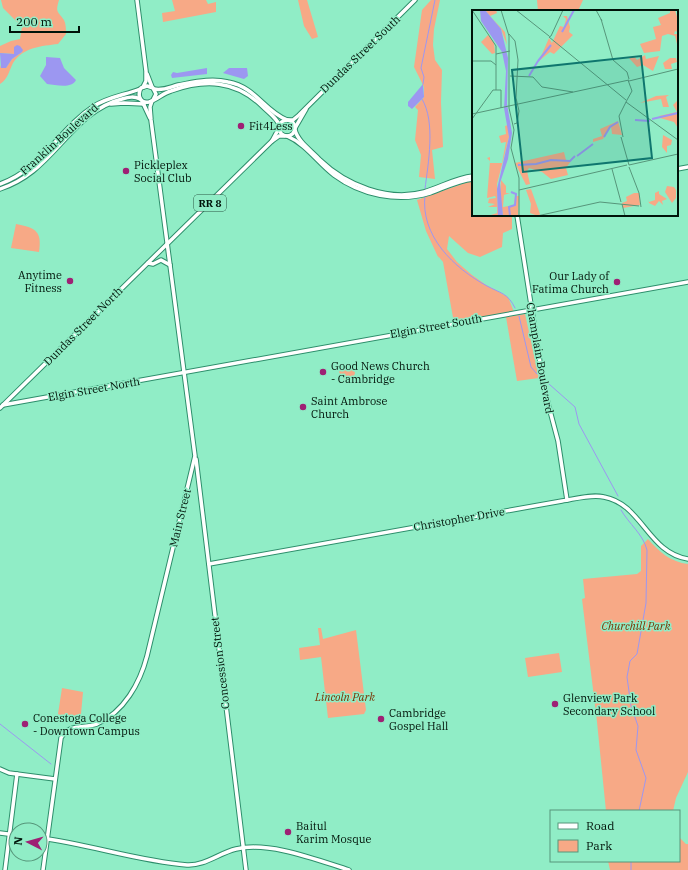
<svg xmlns="http://www.w3.org/2000/svg" width="688" height="870" viewBox="0 0 688 870" font-family="'IBM Plex Serif',serif">
<style>
.green{fill:#f7a986}
.water{fill:#9c97f1}
.lines{fill:none;stroke-linecap:round;stroke-linejoin:round}
.stream{stroke:#9c97f1;stroke-width:1}
.secondary-casing{stroke:#2d8e6b;stroke-width:5.5}
.primary-casing{stroke:#2d8e6b;stroke-width:5.5}
.secondary{stroke:#fff;stroke-width:3.5}
.primary{stroke:#fff;stroke-width:3.5}
.poi-dot{fill:#9e2074;stroke:#90edc6;stroke-width:1.5}
.labels{text-anchor:middle;dominant-baseline:central;stroke-width:3;stroke-linejoin:round;paint-order:stroke}
.shield{fill:#90edc6;stroke:#2b5442;stroke-width:1}
.shield-label{font-size:10px;font-weight:bold;fill:#001309}
.street-label{font-size:11px;fill:#001309;stroke:#90edc6}
.poi-label{font-size:11px;fill:#001309;stroke:#90edc6;text-anchor:start}
.park-label{font-size:11px;font-style:italic;fill:#7b3102;stroke:#90edc6}
.inset-river{fill:none;stroke:#9c97f1;stroke-width:2}
.inset-road{fill:none;stroke:#56967a;stroke-width:1}
.view{fill:#0f766e;fill-opacity:0.15;stroke:#0f766e;stroke-width:2}
.inset-edge{fill:none;stroke:#001309;stroke-width:2}
</style>
<rect width="100%" height="100%" fill="#90edc6"/>
<g class="green">
<path d="M1,0H59C55,13 58,11 64,20C66,24 66,30 66,34L58,44C42,46 23,47 13,63C9,71 8,79 0,84V65L1,68H6L12,59L22,52L14,47V54L0,53V46L11,41L20,39L22,27L3,8Z"/>
<polygon points="172,0 206,0 208,4 216,2 216,12 163,22 162,13 175,11"/>
<polygon points="298,0 307,0 318,37 312,39 304,26"/>
<polygon points="431,0 440,0 434,29 433,45 435,60 442,70 441,102 443,147 432,150 435,179 419,177 421,155 415,140 418,110 415,107 424,97 424,87 414,67 422,10"/>
<polygon points="537,0 583,0 578,11 538,11"/>
<polygon points="473,180 473,215 512,215 512,229 503,233 502,247 480,257 468,253 449,236 447,249 457,262 472,275 486,285 508,297 514,312 454,323 443,262 438,256 439,259 426,231 417,200"/>
<path d="M16,224C36,228 42,231 39,252L11,248Z"/>
<polygon points="525,314 539,378 517,381 506,317"/>
<polygon points="353,367 355,373 353,379 346,384 339,372 341,369"/>
<path d="M648,539C659,552 671,562 688,564V772L676,798L673,811H606L597,722L582,599L585,598L583,579L637,574L641,571V546Z"/>
<polygon points="318,628 321,628 323,639 356,630 366,710 364,714 328,718 321,657 300,660 299,648 320,645"/>
<polygon points="559,653 562,672 528,677 525,658"/>
<polygon points="62,688 83,692 81,714 78,723 58,714"/>
<polygon points="679,837 686,844 688,844 688,870 610,870 608,861 679,861"/>
</g>
<g class="water">
<polygon points="17,45 20,46 23,50 22,52 12,59 6,68 1,68 0,53 14,54 14,47"/>
<path d="M46,57L60,58L64,68L76,80C72,89 56,85 47,84L40,76L46,65Z"/>
<polygon points="207,68 207,74 172,78 171,75 173,72 177,73"/>
<polygon points="229,68 247,68 248,76 244,79 223,73"/>
<polygon points="423,84 424,97 412,109 408,106 408,102"/>
</g>
<g class="lines">
<g class="stream">
<polyline points="423,84 424,77 421,68 435,0"/>
<path d="M422,99C436,122 428,164 425,189"/>
<path d="M425,195C420,236 454,268 487,286C500,293 508,293 515,308"/>
<polyline points="519,316 531,367 537,374"/>
<polyline points="549,384 575,407 579,424 618,496"/>
<path d="M621,510C629,524 643,534 647,550L646,603L637,654L630,661L627,677L631,706L638,726L636,750L646,778L639,811"/>
<polyline points="0,724 51,764"/>
<polyline points="631,861 631,870"/>
</g>
<g class="secondary-casing">
<g id="secondary">
<polyline points="137,0 146,71 146,81 143,87"/>
<polyline points="147,74 152,87"/>
<path d="M154,89C163,91 170,87 178,85C195,82 211,78 228,82C256,87 264,111 287,120"/>
<path d="M153,100L156,94L153,88L147,86L141,88C137,95 140,104 149,102C157,100 163,93 171,91C205,79 235,80 262,106C269,113 276,117 280,126"/>
<polyline points="143,103 150,118"/>
<polyline points="111,104 124,103 144,104"/>
<path d="M295,130C298,142 312,151 320,160C346,185 388,202 424,192C441,187 455,178 473,176"/>
<path d="M287,136C306,144 318,163 334,175C361,195 398,203 430,193C444,188 457,181 473,179"/>
<polyline points="677,169 688,167"/>
<path d="M0,184C42,169 59,129 94,106C108,97 125,95 140,89"/>
<path d="M0,189C12,185 23,179 33,171C63,147 82,109 122,99C129,97 134,96 140,99"/>
<polyline points="517,215 544,388 558,441 567,500"/>
<polyline points="3,405 688,282"/>
<polyline points="196,459 246,870"/>
<path d="M209,564L562,501C575,499 591,494 604,497C642,504 648,553 688,559"/>
<polyline points="0,769 9,773 55,779"/>
<polyline points="5,870 17,774"/>
<path d="M43,870L61,738C69,723 83,729 97,724C124,712 140,683 147,656L195,456L151,120L150,107L152,101"/>
</g>
</g>
<g class="primary-casing">
<g id="primary">
<polyline points="288,120 293,120 299,115 415,0"/>
<circle cx="287" cy="128" r="8"/>
<polyline points="295,128 306,109"/>
<polyline points="272,141 279,128"/>
<polyline points="148,263 153,264 161,260 170,265"/>
<polyline points="0,408 272,141 279,136 285,136"/>
<polyline points="0,833 16,835"/>
<path d="M40,838C89,844 137,861 187,865C205,866 219,853 236,849C269,841 317,860 349,870"/>
</g>
</g>
<use href="#secondary" class="secondary"/>
<use href="#primary" class="primary"/>
</g>
<g class="poi-dot">
<circle cx="241" cy="126" r="4"/>
<circle cx="126" cy="171" r="4"/>
<circle cx="70" cy="281" r="4"/>
<circle cx="617" cy="282" r="4"/>
<circle cx="323" cy="372" r="4"/>
<circle cx="303" cy="407" r="4"/>
<circle cx="555" cy="704" r="4"/>
<circle cx="381" cy="719" r="4"/>
<circle cx="25" cy="724" r="4"/>
<circle cx="288" cy="832" r="4"/>
</g>
<g class="labels">
<rect class="shield" x="194" y="195" width="32" height="16" rx="3"/>
<g class="shield-label">
<text x="210" y="203">RR 8</text>
</g>
<g class="street-label">
<text transform="translate(360 54) rotate(-44)">Dundas Street South</text>
<text transform="translate(59 139) rotate(-42)">Franklin Boulevard</text>
<text transform="translate(83 326) rotate(-45)">Dundas Street North</text>
<text transform="translate(436 326) rotate(-10)">Elgin Street South</text>
<text transform="translate(540 358) rotate(80)">Champlain Boulevard</text>
<text transform="translate(94 389) rotate(-10)">Elgin Street North</text>
<text transform="translate(180 518) rotate(-76)">Main Street</text>
<text transform="translate(459 519) rotate(-10)">Christopher Drive</text>
<text transform="translate(220 663) rotate(-97)">Concession Street</text>
</g>
<g class="poi-label">
<text x="249" y="126">Fit4Less</text>
<text x="134" y="165">Pickleplex<tspan x="134" dy="13">Social Club</tspan></text>
<text x="62" y="275" text-anchor="end">Anytime<tspan x="62" dy="13">Fitness</tspan></text>
<text x="609" y="276" text-anchor="end">Our Lady of<tspan x="609" dy="13">Fatima Church</tspan></text>
<text x="331" y="366">Good News Church<tspan x="331" dy="13">- Cambridge</tspan></text>
<text x="311" y="401">Saint Ambrose<tspan x="311" dy="13">Church</tspan></text>
<text x="563" y="698">Glenview Park<tspan x="563" dy="13">Secondary School</tspan></text>
<text x="389" y="713">Cambridge<tspan x="389" dy="13">Gospel Hall</tspan></text>
<text x="33" y="718">Conestoga College<tspan x="33" dy="13">- Downtown Campus</tspan></text>
<text x="296" y="826">Baitul<tspan x="296" dy="13">Karim Mosque</tspan></text>
</g>
<g class="park-label">
<text x="636" y="626">Churchill Park</text>
<text x="345" y="697">Lincoln Park</text>
</g>
</g>
<g transform="translate(472 10)">
<rect width="206" height="206" fill="#90edc6"/>
<path d="M13,0H24L25,3L18,6L33,22L35,35L29,19ZM198,0H203L206,10V22L203,21L202,24H206V38L203,26L196,24L190,26L188,41L172,43L168,34L184,29L181,17L189,15L186,8L198,3ZM91,6H95L98,17L97,22L101,25L82,44L78,42L67,51L77,28L80,33L88,16L92,17L94,9ZM16,25L22,33L23,43L20,44L9,32ZM173,45L174,49L187,46L181,61L171,55L165,57L157,48L162,46L165,50ZM198,48H204L205,52L199,54L200,59H193L191,53ZM197,85L194,87L197,97H191L189,89L168,93L184,86ZM205,91L206,93V118L202,112L188,108L187,106L205,102L201,95ZM146,111L150,125L140,124L139,116L131,129L121,132V129L130,126L128,119ZM36,115L37,127L25,174L26,206H16L25,203V197H16L23,194L16,193L17,189L24,188L23,186L15,188L18,151L15,148L18,147V153H30L34,132L29,133L27,126L34,124L33,116ZM191,125L200,130L199,135L195,136V143L190,137ZM92,142L94,150L99,151L94,158L96,165L79,169L70,162L57,158L55,161L58,174L54,175L43,153ZM29,170L34,176V183H38L32,185L31,197L42,195L43,186H47L46,206H31L28,184ZM195,176L202,177L204,180V188L200,193L193,182ZM59,179L68,204L66,206L58,203L59,194L54,180ZM187,181V184L195,189L190,191L191,195L187,191L183,196L177,193L176,189L177,192L183,190V183ZM162,183H167L168,195L151,198L150,193L155,191L154,187Z" fill="#f7a986"/>
<path d="M8,0H13L29,19L36,48L35,94L40,123L36,149L28,173L31,206H26L25,179L37,127L32,98L34,61L30,42L9,11Z" fill="#9c97f1"/>
<path class="inset-river" d="M90,22L102,0M66,51L79,35M57,66L66,51M180,109L206,103M163,110L178,111M132,127L138,117L146,112M105,146L121,134M46,155L64,154L79,150L98,151L103,146M38,206L37,197L43,195L44,184L39,182"/>
<path class="inset-road" d="M0,0L24,36V80M29,0L37,26V98L42,120L39,138L47,168V206M44,0L77,26M124,0L130,11M129,9L141,50L155,62L157,69M37,24L43,31L46,50L44,88L47,101L45,113L42,114M79,26L77,27L154,90M79,26L91,0M24,44L38,41M0,51H19L24,55M38,66L61,67L70,77L101,82M157,71L206,59M155,90L154,92L206,130M155,90L160,81L156,70M0,104L157,70M0,109L21,80H29V98M149,127L157,155M151,127L147,106L154,92M157,155L206,144M157,157L167,183L169,197M140,159L149,192M47,180L155,155M150,194L153,206M65,206L128,192L167,196"/>
<path class="view" d="M169,46L180,148L51,162L40,60Z"/>
<rect width="206" height="206" class="inset-edge"/>
</g>
<rect x="550" y="810" width="130" height="52" fill="#90edc6" stroke="#56967a"/>
<rect x="558" y="823" width="20" height="6" fill="#ffffff" stroke="#56967a"/>
<text x="586" y="830" font-size="12" fill="#001309">Road</text>
<rect x="558" y="840" width="20" height="12" fill="#f7a986" stroke="#56967a"/>
<text x="586" y="850" font-size="12" fill="#001309">Park</text>
<g transform="translate(28 842) rotate(276)"><circle r="19" fill="#90edc6" stroke="#56967a"/>
<path d="M0-3L7 15L0 10L-7 15Z" fill="#9e2074"/>
<text y="-6" font-size="11" font-weight="bold" text-anchor="middle" fill="#001309">N</text>
</g>
<path d="M10 26v6h69v-6" fill="none" stroke="#001309" stroke-width="2"/>
<text x="16" y="26" font-size="12" fill="#001309" stroke="#90edc6" stroke-width="3" paint-order="stroke">200 m</text>
</svg>
